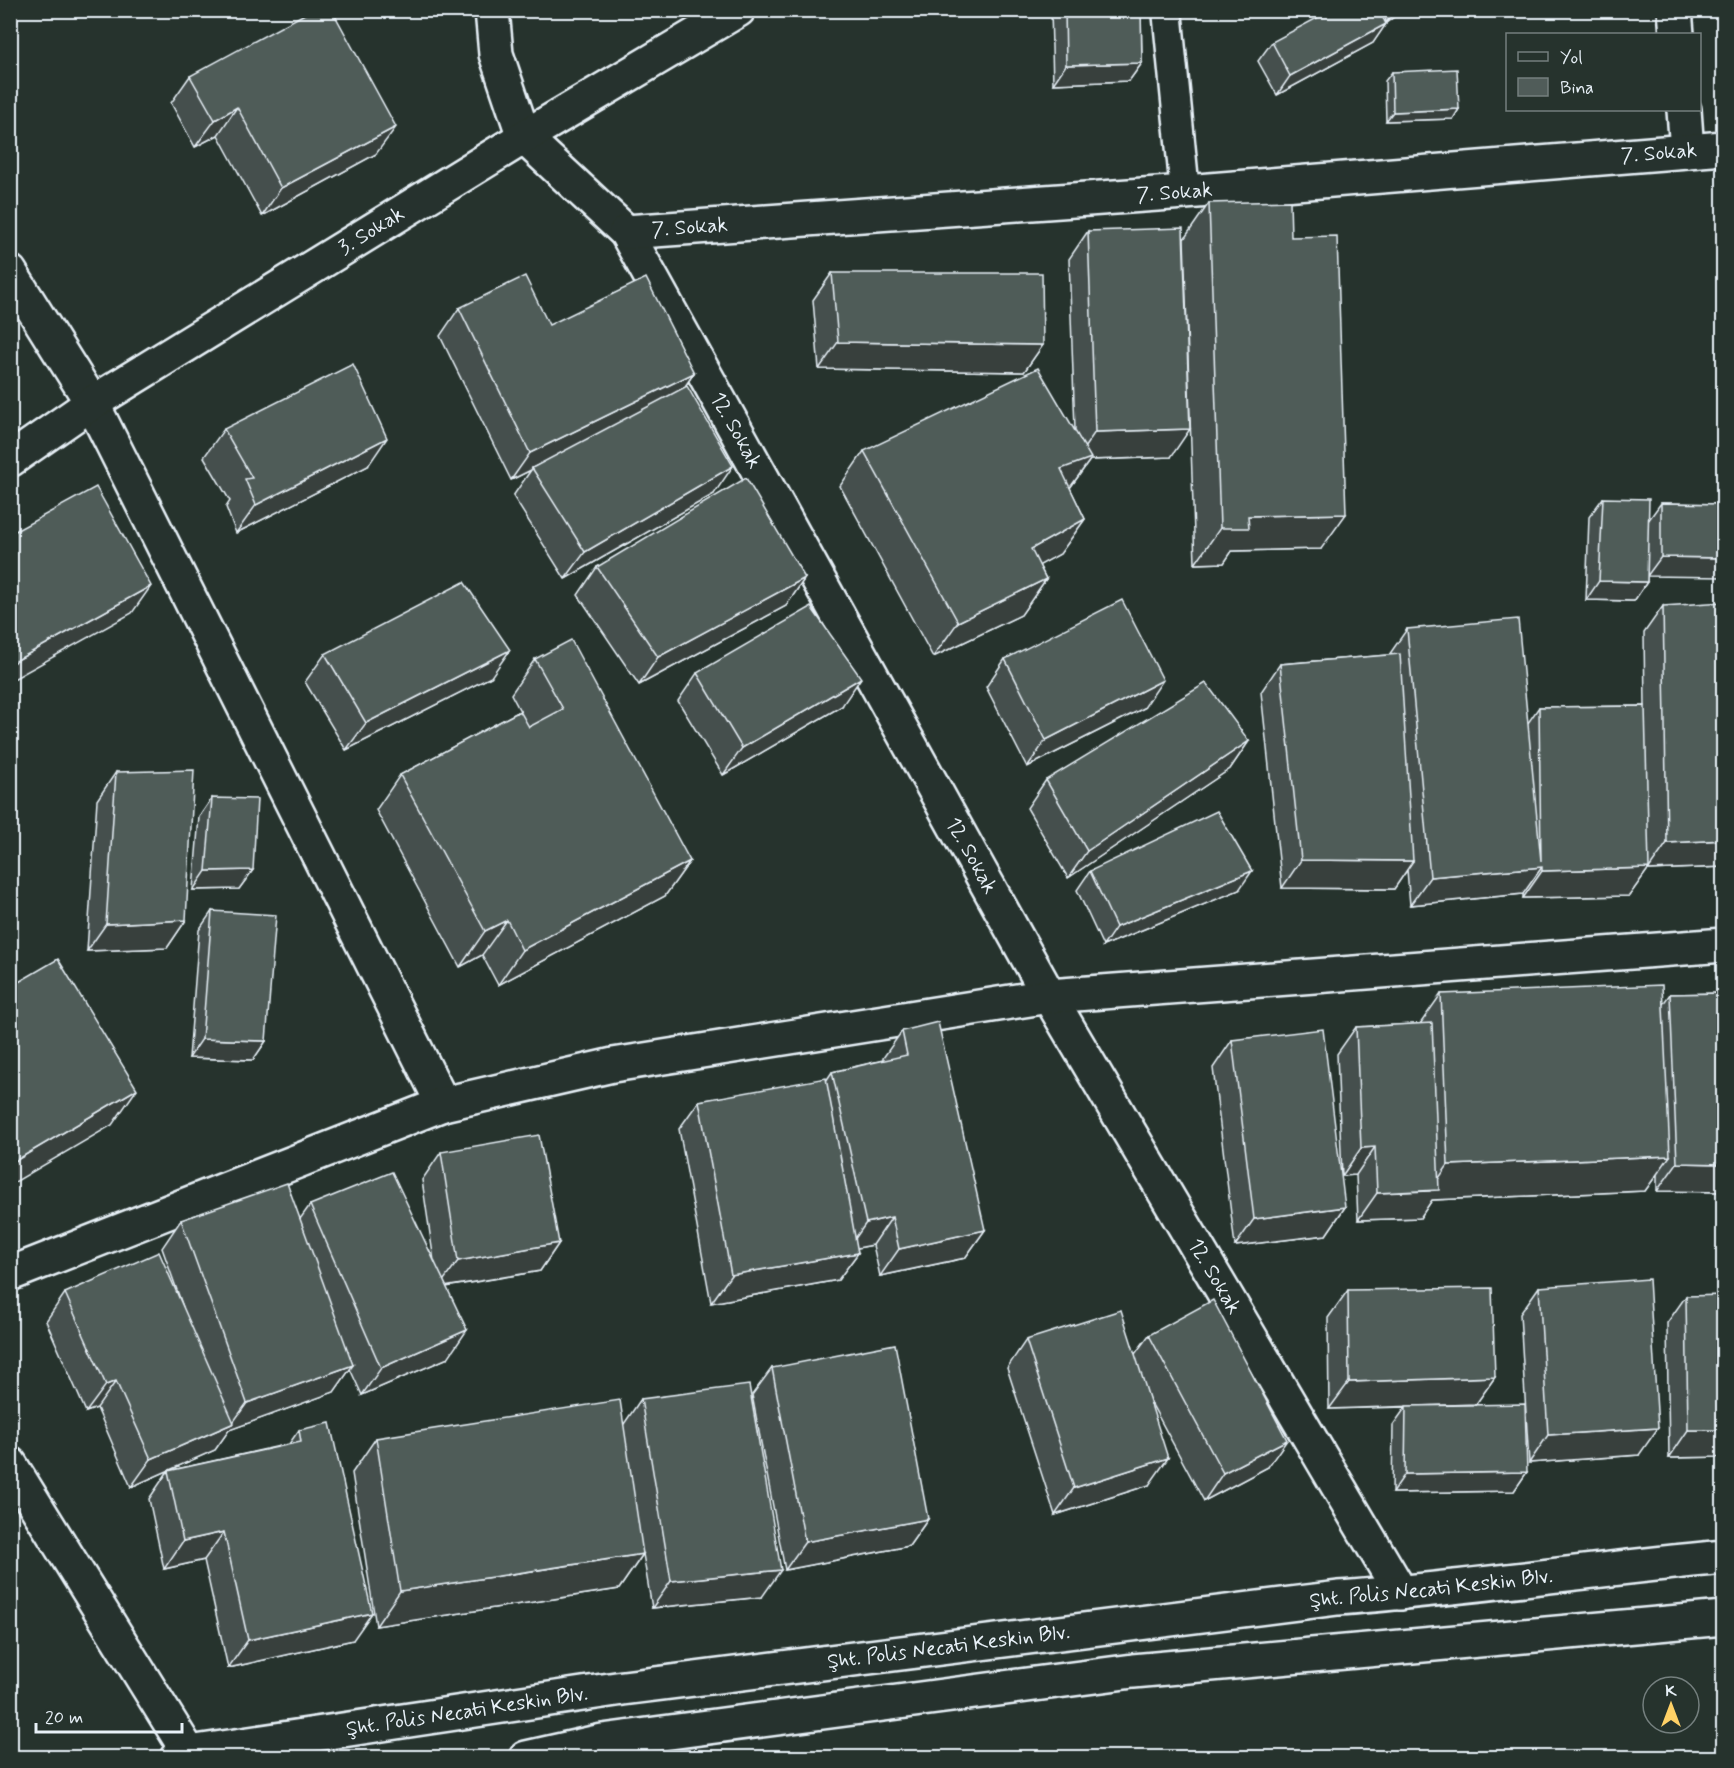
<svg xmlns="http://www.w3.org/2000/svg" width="1734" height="1768" viewBox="0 0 1734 1768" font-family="Mynerve,sans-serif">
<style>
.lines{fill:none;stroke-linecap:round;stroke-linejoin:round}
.lane-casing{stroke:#e8f1f8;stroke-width:33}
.street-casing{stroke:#e8f1f8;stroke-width:38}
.secondary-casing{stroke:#e8f1f8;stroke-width:38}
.lane{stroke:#26332d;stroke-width:28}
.street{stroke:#26332d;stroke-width:33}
.secondary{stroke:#26332d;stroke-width:33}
.wall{fill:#454f4d;stroke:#e8f1f8;stroke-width:1.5}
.shaded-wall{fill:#38403e;stroke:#e8f1f8;stroke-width:1.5}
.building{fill:#505c59;stroke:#e8f1f8;stroke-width:1.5}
.labels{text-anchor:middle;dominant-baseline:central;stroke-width:4.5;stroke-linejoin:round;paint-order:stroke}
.street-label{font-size:21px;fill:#e8f1f8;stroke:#26332d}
</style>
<rect width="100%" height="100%" fill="#26332d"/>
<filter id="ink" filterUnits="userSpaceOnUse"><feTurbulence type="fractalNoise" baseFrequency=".0167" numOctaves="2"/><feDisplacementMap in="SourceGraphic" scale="12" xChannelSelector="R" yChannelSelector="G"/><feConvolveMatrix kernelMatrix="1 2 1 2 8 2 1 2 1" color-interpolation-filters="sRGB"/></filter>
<g filter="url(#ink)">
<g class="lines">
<g class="lane-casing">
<polyline id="lane" points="1167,10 1185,192"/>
</g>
<g class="street-casing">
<g id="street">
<path id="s1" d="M492,10L496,54L524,137L626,232L1049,996L1401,1593"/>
<polyline points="1675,10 1677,34"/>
<polyline points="1684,110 1687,151"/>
<path id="s2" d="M626,232L1185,192L1724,148"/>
<polyline points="10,272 92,403 443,1104"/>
<path id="s3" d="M10,460L92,403L524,137L738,10"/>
<polyline points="10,1274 443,1104 613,1065 1049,996 1724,945"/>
</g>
</g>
<g class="secondary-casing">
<g id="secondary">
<polyline points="10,1464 192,1758"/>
<path id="s4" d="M177,1758L189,1753L623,1688L1338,1598C1467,1588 1595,1569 1724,1557"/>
<polyline points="526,1758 602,1741 1133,1671 1724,1618"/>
</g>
</g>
<use href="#lane" class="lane"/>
<use href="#street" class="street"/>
<use href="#secondary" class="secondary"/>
</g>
<g class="wall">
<polygon points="1051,10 1141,10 1142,63 1129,81 1053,84"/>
<polygon points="1385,10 1403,10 1386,23 1373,43 1277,95 1258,61 1272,42 1386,23"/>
<polygon points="1392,72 1459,109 1453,119 1386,121 1385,81"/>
<polygon points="190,76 376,154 262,216 218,135 195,147 171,103"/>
<polygon points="1209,203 1291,237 1321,549 1232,551 1224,563 1195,564 1184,239"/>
<polygon points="1088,231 1171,457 1090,460 1070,488 1085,519 1060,554 1039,565 1046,579 1021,615 933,657 840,486 864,451 1075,430 1069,259"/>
<polygon points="832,273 1043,345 1024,372 819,369 813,300"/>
<polygon points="459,308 549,325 694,373 684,388 714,494 565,579 513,496 531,470 511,480 440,336"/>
<polygon points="224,429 368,466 236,533 226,507 230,501 204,457"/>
<polygon points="1603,498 1648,521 1661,503 1724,504 1647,576 1647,582 1634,601 1586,600 1589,517"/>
<polygon points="597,567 805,578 786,606 639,685 578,595"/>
<polygon points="1663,606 1724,867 1648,870 1648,869 1629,896 1523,898 1523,894 1410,905 1407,870 1394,889 1282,888 1261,692 1280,664 1389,655 1407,629 1528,723 1539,707 1645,706 1644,633"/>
<polygon points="325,654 491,677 346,750 305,682"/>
<polygon points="535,659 690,861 665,896 498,985 482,955 460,967 376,810 400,775 520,711 511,694"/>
<polygon points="1005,659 1144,708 1027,767 986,687"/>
<polygon points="697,673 842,706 723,775 678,701"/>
<polygon points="1249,741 1230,769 1068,878 1027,808 1046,780"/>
<polygon points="116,772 186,920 167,948 87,951 97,800"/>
<polygon points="212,798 253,870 239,889 193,890 199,817"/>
<polygon points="1090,871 1239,890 1103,946 1077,890"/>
<polygon points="212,911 266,1041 253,1060 189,1058 199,930"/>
<polygon points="1724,993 1724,1192 1657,1191 1657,1174 1645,1191 1432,1200 1420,1218 1358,1220 1356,1175 1342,1176 1337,1054 1356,1027 1420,1024 1441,994 1663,1004 1670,994"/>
<polygon points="902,1031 985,1230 965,1258 880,1276 873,1245 857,1248 858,1253 838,1280 711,1303 679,1129 699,1101 826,1081 832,1072 883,1060 883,1058"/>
<polygon points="1232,1040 1345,1207 1326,1235 1235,1246 1213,1068"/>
<polygon points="441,1152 559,1243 540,1271 446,1287 448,1358 362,1395 350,1369 334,1392 229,1430 215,1450 131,1487 97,1408 86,1412 46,1321 65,1293 183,1307 162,1248 181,1220 300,1219 310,1205 434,1261 422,1180"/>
<polygon points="1539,1287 1639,1455 1529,1463 1520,1314"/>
<polygon points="1348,1290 1495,1377 1476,1404 1421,1406 1527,1472 1514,1491 1392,1493 1393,1425 1406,1407 1329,1409 1328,1318"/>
<polygon points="1686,1296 1724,1457 1669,1458 1667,1323"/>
<polygon points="1149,1335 1268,1467 1204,1501 1150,1401 1149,1485 1055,1515 1007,1368 1026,1340 1135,1354"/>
<polygon points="772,1368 928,1519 909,1546 785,1570 752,1395"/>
<polygon points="641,1399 762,1597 652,1608 643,1554 619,1589 376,1626 352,1473 376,1438 624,1424"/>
<polygon points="299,1430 353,1640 228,1668 204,1560 164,1569 149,1499 168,1471 289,1444"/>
</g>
<g class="shaded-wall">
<polygon points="1394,10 1403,10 1386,23"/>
<polygon points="1386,24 1373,43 1277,95 1290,76"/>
<polygon points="1142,63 1129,81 1053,84 1066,65"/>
<polygon points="237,107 218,135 195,147 215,120"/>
<polygon points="1459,109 1453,119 1386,121 1393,112"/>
<polygon points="396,127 376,154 262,216 281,188"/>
<polygon points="838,342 1043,345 1024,372 819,369"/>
<polygon points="694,373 675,401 532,468 531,470 511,480 530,453"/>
<polygon points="1190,429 1171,457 1090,460 1066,493 1061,469 1076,460 1095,432"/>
<polygon points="387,438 368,466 236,533 256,505"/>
<polygon points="733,466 714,494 565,579 585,552"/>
<polygon points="1346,514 1321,549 1232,551 1224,563 1195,564 1220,528 1248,516"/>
<polygon points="1085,519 1060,554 1006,584 1031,549"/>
<polygon points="1661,557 1724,558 1724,577 1647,576"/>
<polygon points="805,578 786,606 639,685 658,657"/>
<polygon points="1046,579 1021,615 933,657 958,622"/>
<polygon points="1599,581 1647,582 1634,601 1586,600"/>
<polygon points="151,586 132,613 10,681 10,664"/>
<polygon points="510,650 491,677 346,750 366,723"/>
<polygon points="861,678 842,706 723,775 742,748"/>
<polygon points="1163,680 1144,708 1027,767 1046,740"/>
<polygon points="1249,741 1230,769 1068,878 1087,851"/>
<polygon points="1724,840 1724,867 1648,870 1667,843"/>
<polygon points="1301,860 1413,861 1394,889 1282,888"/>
<polygon points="690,861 665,896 498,985 522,950"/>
<polygon points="1542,867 1523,894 1410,905 1430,877"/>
<polygon points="1649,868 1629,896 1523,898 1542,871"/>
<polygon points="253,870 239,889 193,890 206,871"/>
<polygon points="1252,871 1239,890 1103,946 1116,927"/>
<polygon points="186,920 167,948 87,951 106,924"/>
<polygon points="507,920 482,955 460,967 485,931"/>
<polygon points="202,1039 266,1041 253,1060 189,1058"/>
<polygon points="137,1089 112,1125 10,1185 10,1164"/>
<polygon points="1375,1147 1356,1175 1342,1176 1361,1148"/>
<polygon points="1670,1156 1645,1191 1432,1200 1420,1218 1358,1220 1377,1193 1430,1191 1448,1165"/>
<polygon points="1677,1163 1724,1164 1724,1192 1657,1191"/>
<polygon points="1345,1207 1326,1235 1235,1246 1254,1219"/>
<polygon points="892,1217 873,1245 847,1250 866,1223"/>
<polygon points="985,1230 965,1258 880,1276 899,1249"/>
<polygon points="559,1243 540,1271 438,1288 458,1261"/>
<polygon points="858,1253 838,1280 711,1303 731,1275"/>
<polygon points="467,1330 448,1358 362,1395 381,1368"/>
<polygon points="353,1365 334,1392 229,1430 215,1450 131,1487 151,1459 232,1424 247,1403"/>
<polygon points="1495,1377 1476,1404 1329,1409 1349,1382"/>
<polygon points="116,1381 97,1408 86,1412 106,1385"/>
<polygon points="1658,1428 1639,1455 1529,1463 1548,1435"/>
<polygon points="1688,1430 1724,1430 1724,1457 1669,1458"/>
<polygon points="1287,1440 1268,1467 1204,1501 1223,1473"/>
<polygon points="1168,1458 1149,1485 1055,1515 1074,1488"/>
<polygon points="1527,1472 1514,1491 1392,1493 1405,1474"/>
<polygon points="928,1519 909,1546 785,1570 805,1542"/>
<polygon points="224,1532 204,1560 164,1569 183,1541"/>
<polygon points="643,1554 619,1589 376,1626 400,1591"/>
<polygon points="781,1570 762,1597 652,1608 671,1581"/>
<polygon points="372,1613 353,1640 228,1668 248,1640"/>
</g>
<g class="building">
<polygon points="312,10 332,10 396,127 281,188 237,107 215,120 190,76"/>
<polygon points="1065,10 1141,10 1142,63 1066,65"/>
<polygon points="1332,10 1379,10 1386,24 1290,76 1272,42"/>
<polygon points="1457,69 1459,109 1393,112 1392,72"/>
<polygon points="1290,201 1291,237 1337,236 1346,514 1248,516 1249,528 1220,528 1209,203"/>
<polygon points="1183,228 1190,429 1095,432 1088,231"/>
<polygon points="832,273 1042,273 1043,345 838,342"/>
<polygon points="525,276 549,325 646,278 694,373 530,453 459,308"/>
<polygon points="353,364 387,438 256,505 245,479 252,478 224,429"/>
<polygon points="1038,368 1091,458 1061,469 1085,519 1031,549 1046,579 958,622 864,451"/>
<polygon points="687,386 733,466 585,552 532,468"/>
<polygon points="746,478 805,578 658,657 597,567"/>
<polygon points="96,487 151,586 10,664 10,534"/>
<polygon points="1603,498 1649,499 1647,582 1599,581"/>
<polygon points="1661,503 1724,504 1724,558 1661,557"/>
<polygon points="464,582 510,650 366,723 325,654"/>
<polygon points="1122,600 1163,680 1046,740 1005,659"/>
<polygon points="1724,602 1724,840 1667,843 1663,606"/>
<polygon points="811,607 861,678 742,748 697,673"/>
<polygon points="1518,619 1541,861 1539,707 1645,706 1649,868 1542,871 1542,867 1430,877 1407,629"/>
<polygon points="571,640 690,861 522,950 507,920 485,931 400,775 520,711 529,727 563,709 535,659"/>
<polygon points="1400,654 1413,861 1301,860 1280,664"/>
<polygon points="1206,683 1249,741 1087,851 1046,780"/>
<polygon points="194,770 186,920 106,924 116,772"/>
<polygon points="212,798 257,799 253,870 206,871"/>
<polygon points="1217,811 1252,871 1116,927 1090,871"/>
<polygon points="212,911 276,915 266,1041 202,1039"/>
<polygon points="58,959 137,1089 10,1164 10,987"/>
<polygon points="1662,985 1670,1156 1448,1165 1441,994"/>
<polygon points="1724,993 1724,1164 1677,1163 1670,994"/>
<polygon points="938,1022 985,1230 899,1249 892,1217 866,1223 832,1072 907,1055 902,1031"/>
<polygon points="1432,1023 1439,1190 1377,1193 1375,1147 1361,1148 1356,1027"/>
<polygon points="1323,1029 1345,1207 1254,1219 1232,1040"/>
<polygon points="826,1078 858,1253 731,1275 699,1101"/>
<polygon points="539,1135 559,1243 458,1261 441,1152"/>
<polygon points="392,1172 467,1330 381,1368 310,1205"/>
<polygon points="287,1183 353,1365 247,1403 181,1220"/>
<polygon points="159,1252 234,1423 151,1459 116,1381 106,1385 65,1293"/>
<polygon points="1649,1279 1658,1428 1548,1435 1539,1287"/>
<polygon points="1492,1288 1495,1377 1349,1382 1348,1290"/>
<polygon points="1724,1295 1724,1430 1688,1430 1686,1296"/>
<polygon points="1213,1300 1287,1440 1223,1473 1149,1335"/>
<polygon points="1121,1310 1168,1458 1074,1488 1026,1340"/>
<polygon points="895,1344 928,1519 805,1542 772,1368"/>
<polygon points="749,1385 781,1570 671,1581 641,1399"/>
<polygon points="620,1400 643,1554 400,1591 376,1438"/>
<polygon points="1525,1404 1527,1472 1405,1474 1406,1406"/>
<polygon points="330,1423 372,1613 248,1640 224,1532 183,1541 168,1471 301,1442 299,1430"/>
</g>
</g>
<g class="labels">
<g class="street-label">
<text stroke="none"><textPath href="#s2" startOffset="1036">7. Sokak</textPath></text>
<text stroke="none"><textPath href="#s2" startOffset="550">7. Sokak</textPath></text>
<text stroke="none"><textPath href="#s2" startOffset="64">7. Sokak</textPath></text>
<text stroke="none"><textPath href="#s3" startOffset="428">3. Sokak</textPath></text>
<text stroke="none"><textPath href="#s1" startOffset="498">12. Sokak</textPath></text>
<text stroke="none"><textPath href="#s1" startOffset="984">12. Sokak</textPath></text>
<text stroke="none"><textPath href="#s1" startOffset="1470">12. Sokak</textPath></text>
<text stroke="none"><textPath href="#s4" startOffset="1266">Şht. Polis Necati Keskin Blv.</textPath></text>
<text stroke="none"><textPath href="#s4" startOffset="780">Şht. Polis Necati Keskin Blv.</textPath></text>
<text stroke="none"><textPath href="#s4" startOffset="294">Şht. Polis Necati Keskin Blv.</textPath></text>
</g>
</g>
<rect width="1734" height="1768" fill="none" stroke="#26332d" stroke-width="36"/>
<rect x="18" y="18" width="1698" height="1732" fill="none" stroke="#e8f1f8" stroke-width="2" filter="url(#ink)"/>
<rect x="1506" y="33" width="195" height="78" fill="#26332d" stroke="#747f7e" stroke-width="1.5"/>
<rect x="1518" y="52" width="30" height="9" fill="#26332d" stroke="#747f7e" stroke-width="1.5"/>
<text x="1560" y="63" font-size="18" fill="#e8f1f8">Yol</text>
<rect x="1518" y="78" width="30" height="18" fill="#505c59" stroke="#747f7e" stroke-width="1.5"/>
<text x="1560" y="93" font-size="18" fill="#e8f1f8">Bina</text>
<g transform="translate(1671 1705)"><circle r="28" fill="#26332d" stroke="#747f7e" stroke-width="1.5"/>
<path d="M0-4.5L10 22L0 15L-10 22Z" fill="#ffd166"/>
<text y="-9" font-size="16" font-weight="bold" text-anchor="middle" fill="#e8f1f8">K</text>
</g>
<path d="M36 1723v9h146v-9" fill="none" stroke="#e8f1f8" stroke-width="3"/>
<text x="45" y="1723" font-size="18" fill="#e8f1f8" stroke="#26332d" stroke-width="4.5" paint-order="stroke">20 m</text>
</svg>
